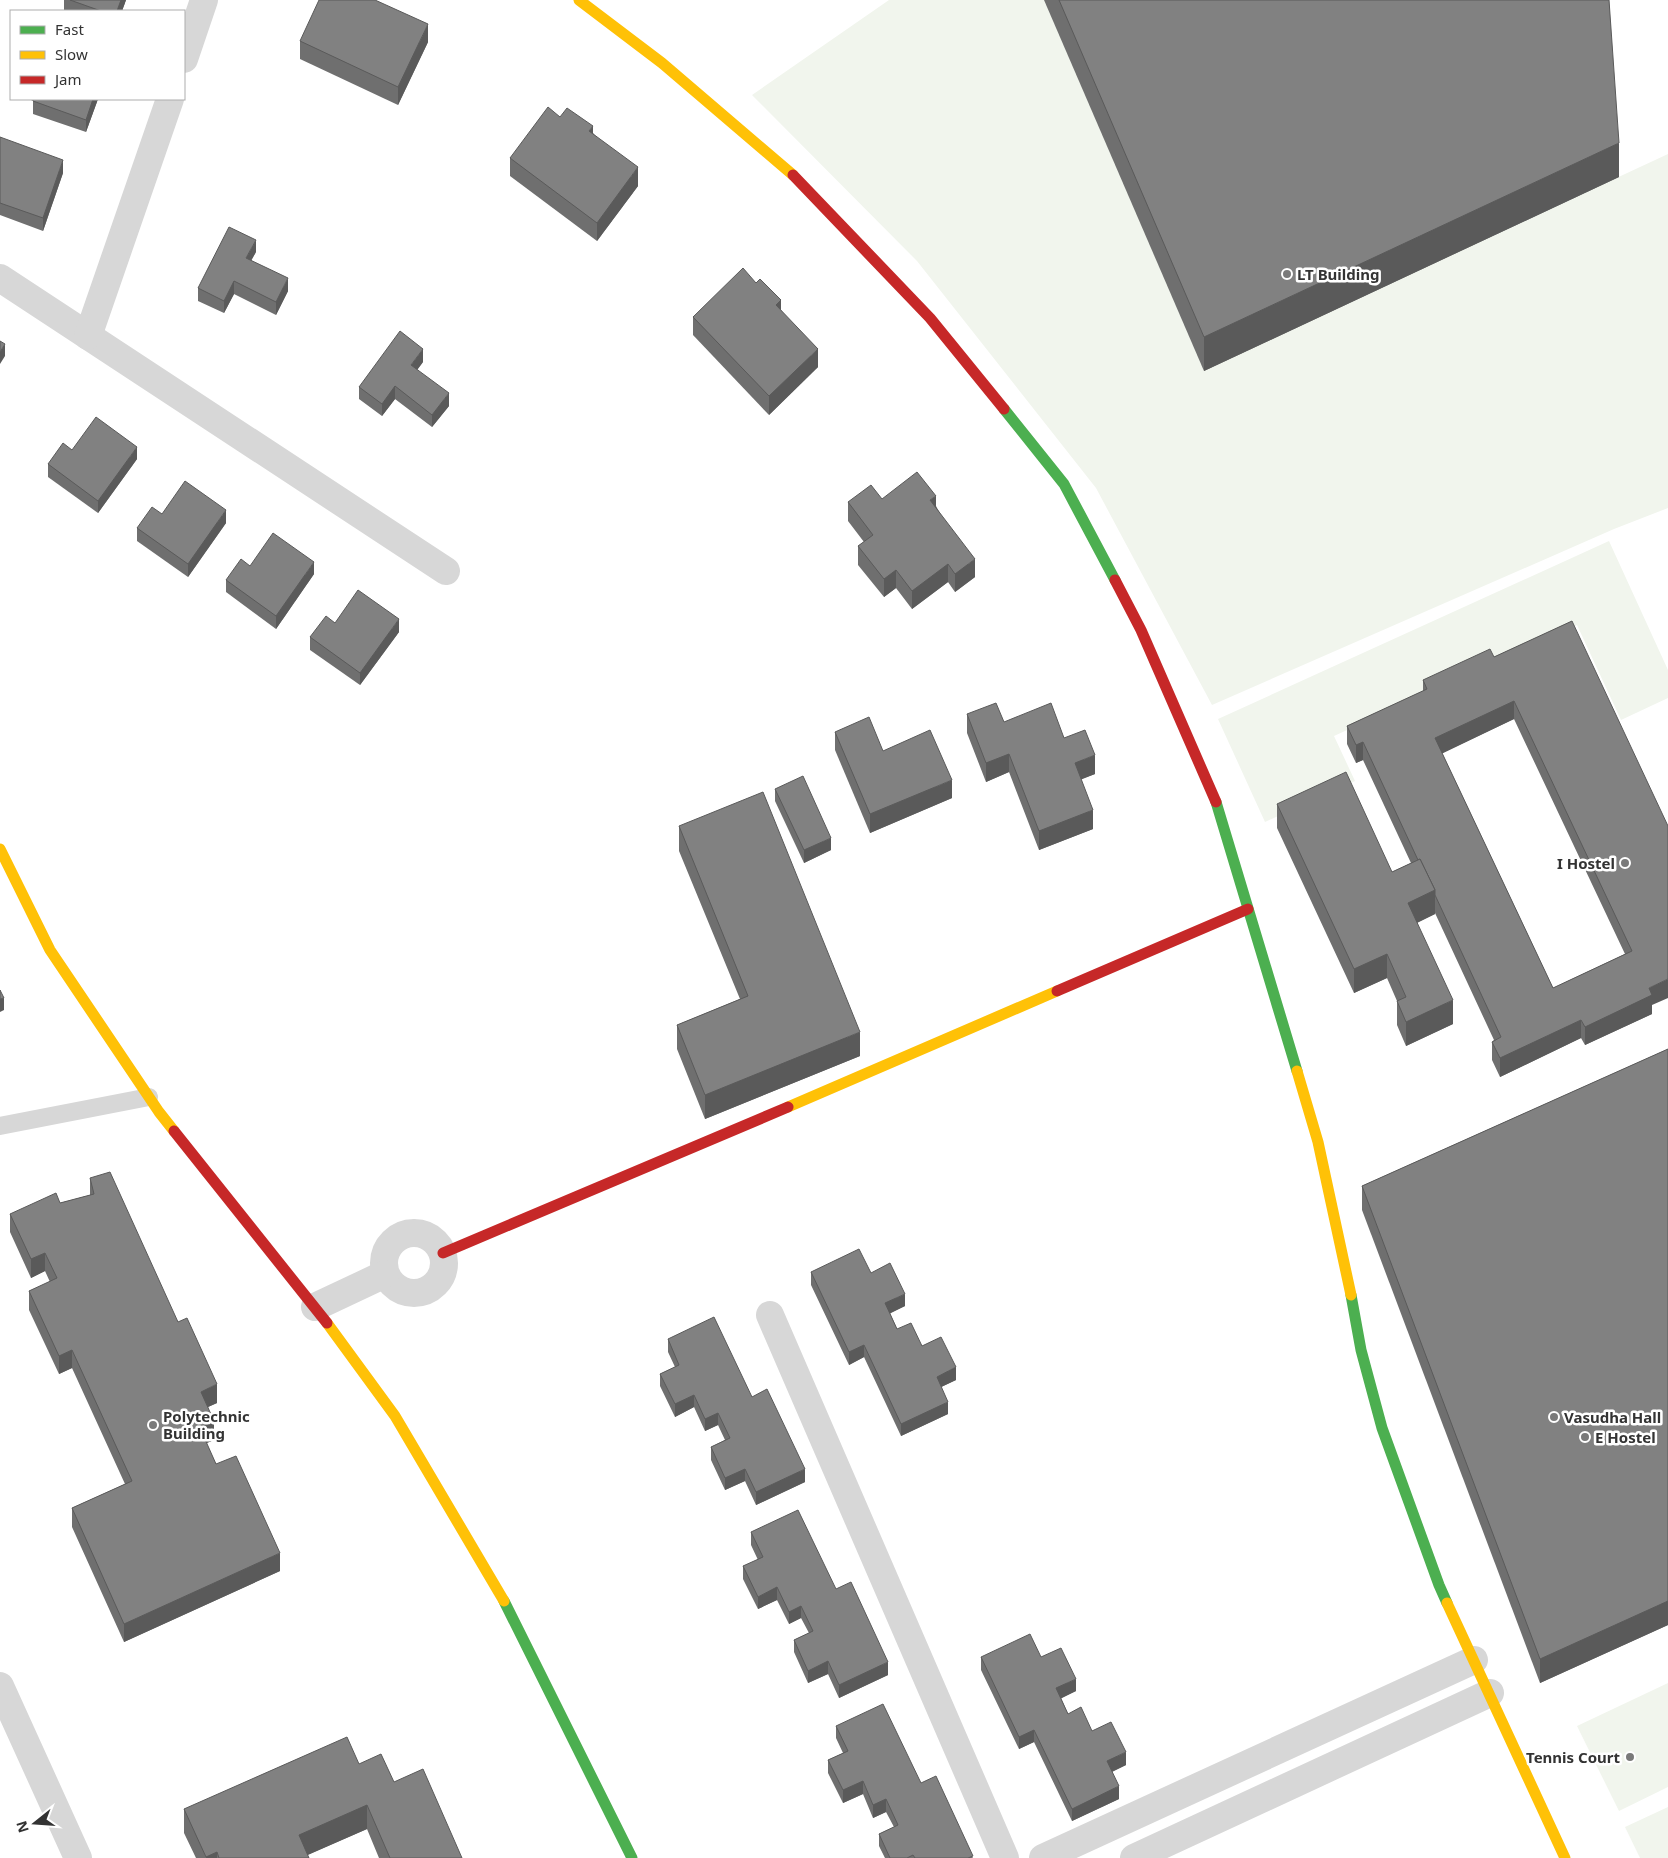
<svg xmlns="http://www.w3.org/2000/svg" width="1668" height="1858" viewBox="0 0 1668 1858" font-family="'Noto Sans',sans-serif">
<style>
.green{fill:#f1f5ed}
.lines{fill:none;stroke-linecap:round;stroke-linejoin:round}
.lane{stroke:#d7d7d7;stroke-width:18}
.street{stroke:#d7d7d7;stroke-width:28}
.fast{stroke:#4caf50;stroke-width:11}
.slow{stroke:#ffc107;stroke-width:11}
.jam{stroke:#c62828;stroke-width:11}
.wall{fill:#6f6f6f;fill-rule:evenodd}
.shaded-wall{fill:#5a5a5a}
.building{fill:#818181;stroke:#5a5a5a;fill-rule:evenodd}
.poi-dot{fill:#7a7a7a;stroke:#fff;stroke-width:2}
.labels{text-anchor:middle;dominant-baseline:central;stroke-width:5;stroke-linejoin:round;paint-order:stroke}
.poi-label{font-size:15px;font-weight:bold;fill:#333;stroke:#fff;text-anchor:start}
</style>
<rect width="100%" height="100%" fill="#fff"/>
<g class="green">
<polygon points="889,0 1052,0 1204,370 1668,154 1668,508 1614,529 1212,705 1096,488 917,261 752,95"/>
<polygon points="1609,541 1668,670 1668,698 1621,720 1577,625 1334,736 1355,781 1265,822 1218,719"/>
<polygon points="1668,1683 1668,1787 1619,1811 1577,1726"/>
<polygon points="1668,1807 1668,1858 1640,1858 1625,1827"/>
</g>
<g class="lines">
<polyline class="lane" points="0,1126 149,1097"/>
<g class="street">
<polyline points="184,59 204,0"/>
<polyline points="0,278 446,571"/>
<polyline points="88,336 170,99"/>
<circle cx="414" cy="1263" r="30"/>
<polyline points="315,1307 385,1274"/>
<polyline points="770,1315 1005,1858"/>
<polyline points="0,1686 78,1858"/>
<polyline points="1043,1858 1474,1660"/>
<polyline points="1134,1858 1490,1693"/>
</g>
<g class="fast">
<polyline points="1004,409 1064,484 1115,580"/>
<polyline points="1216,802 1297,1071"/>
<polyline points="1351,1295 1361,1350 1382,1428 1439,1585 1447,1603"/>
<polyline points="504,1601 632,1858"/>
</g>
<g class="slow">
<polyline points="579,0 662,63 793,175"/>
<polyline points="0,849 50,950 159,1112 174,1131"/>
<polyline points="1297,1071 1318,1142 1351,1295"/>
<polyline points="788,1107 1057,991"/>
<polyline points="327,1323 395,1416 504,1601"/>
<polyline points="1447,1603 1565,1858"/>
</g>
<g class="jam">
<polyline points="793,175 930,318 1004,409"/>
<polyline points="1115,580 1141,630 1216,802"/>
<polyline points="1057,991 1248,909"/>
<polyline points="174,1131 327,1323"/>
<polyline points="443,1253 788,1107"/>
</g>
</g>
<g class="wall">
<polygon points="64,0 126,0 122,11 67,11 64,10"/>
<polygon points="1044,0 1609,0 1619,177 1204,371"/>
<polygon points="300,41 428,42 398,105 300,59"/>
<polygon points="29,99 98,99 86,132 33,114 33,101"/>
<polygon points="560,117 593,133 638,186 597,241 510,176 510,158"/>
<polygon points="0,137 63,173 43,231 0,215"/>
<polygon points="256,252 251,260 288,291 276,315 234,294 224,313 198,301 198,288"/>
<polygon points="781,310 818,367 769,415 693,335 693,317"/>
<polygon points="423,362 417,370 449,406 432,427 395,399 382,416 359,399 359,387"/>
<polygon points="72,450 137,459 98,513 48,477 48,464"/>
<polygon points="882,499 936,506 975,577 955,592 948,582 912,609 896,588 884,597 858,565 858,546 864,542 848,521 848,502"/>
<polygon points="162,514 226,523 188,577 137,541 137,528"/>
<polygon points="314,574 276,629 226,592 226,580"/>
<path d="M1572,621L1652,1005V1014L1585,1045L1581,1038L1500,1077L1492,1060V1042L1494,1040L1435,913V914L1417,923L1453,1024L1406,1046L1397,1025V1001L1387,978L1354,993L1277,828V804L1392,872L1411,863L1363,760L1356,763L1347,744V726L1423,691V680L1494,657ZM1514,719L1625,954L1553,988L1442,753Z"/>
<polygon points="335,623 399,632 360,685 310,650 310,637"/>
<polygon points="967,714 1004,722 1064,738 1095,774 1081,779 1093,829 1039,850 1009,772 986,782 967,733"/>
<polygon points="835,732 883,751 952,798 870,833 835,750"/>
<polygon points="775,789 831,850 804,863 775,801"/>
<polygon points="679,826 860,1056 705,1119 677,1049 677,1025 740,999 679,851"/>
<polygon points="1668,1049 1668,1625 1540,1683 1362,1210 1362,1186"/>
<polygon points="90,1178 178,1322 217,1403 208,1407 214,1440 206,1443 216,1464 280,1571 124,1642 72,1527 72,1508 125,1484 72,1368 59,1374 29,1310 29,1291 50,1282 45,1271 31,1278 10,1232 10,1214 60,1203 90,1195"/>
<polygon points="811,1272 871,1273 905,1306 890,1313 897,1329 922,1346 956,1380 941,1387 948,1414 901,1436 864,1357 849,1365 811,1285"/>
<polygon points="668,1339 752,1397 805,1482 756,1505 745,1481 725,1490 711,1460 711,1447 725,1440 718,1425 705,1431 694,1407 675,1417 660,1386 660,1374 675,1367 668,1352"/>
<polygon points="751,1532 836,1589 888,1675 839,1698 828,1674 808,1683 794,1652 794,1640 809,1633 801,1618 789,1624 777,1600 758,1609 743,1579 743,1566 758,1560 751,1545"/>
<polygon points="981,1657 1041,1657 1076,1691 1061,1698 1068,1714 1092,1731 1126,1765 1112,1772 1119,1799 1072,1821 1034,1742 1019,1749 981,1670"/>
<polygon points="836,1726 921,1783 973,1858 885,1858 879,1846 879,1834 894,1827 886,1812 873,1818 863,1794 843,1803 828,1773 828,1760 843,1753 836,1738"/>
<polygon points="359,1764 394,1782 462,1858 379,1858 367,1829 307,1855 309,1858 196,1858 184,1833 184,1809"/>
</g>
<g class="shaded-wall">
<polygon points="121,0 126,0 122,11 117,11"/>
<polygon points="428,24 428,42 398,105 398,87"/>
<polygon points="93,99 98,99 86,132 86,120"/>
<polygon points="593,126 593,144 589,131"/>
<polygon points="1619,143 1619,177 1204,371 1204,337"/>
<polygon points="63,160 63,173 43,231 43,218"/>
<polygon points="638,167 638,186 597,241 597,223"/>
<polygon points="256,240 256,252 246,270 246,258"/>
<polygon points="288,278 288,291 276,315 276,302"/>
<polygon points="234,281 234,294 224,313 224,301"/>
<polygon points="781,300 781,319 776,305"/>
<polygon points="5,344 5,356 0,364 0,352"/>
<polygon points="423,349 423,362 411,378 411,365"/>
<polygon points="818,349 818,367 769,415 769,396"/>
<polygon points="395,386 395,399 382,416 382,404"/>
<polygon points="449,393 449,406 432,427 432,415"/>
<polygon points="137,447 137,459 98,513 98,501"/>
<polygon points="936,496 936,514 930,500"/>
<polygon points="226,510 226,523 188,577 188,564"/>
<polygon points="975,559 975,577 955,592 955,574"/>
<polygon points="314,562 314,574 276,629 276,616"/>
<polygon points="948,564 948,582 912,609 912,591"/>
<polygon points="896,570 896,588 884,597 884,579"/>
<polygon points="399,619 399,632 360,685 360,673"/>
<polygon points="1514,701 1514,719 1435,757 1435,738"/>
<polygon points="1363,742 1363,760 1356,763 1356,745"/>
<polygon points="1009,754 1009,772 986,782 986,763"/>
<polygon points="1095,755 1095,774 1075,782 1075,763"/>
<polygon points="952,780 952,798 870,833 870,814"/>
<polygon points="1093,810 1093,829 1039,850 1039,831"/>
<polygon points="831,838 831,850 804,863 804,850"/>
<polygon points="1435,890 1435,914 1408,927 1408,903"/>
<polygon points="1387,954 1387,978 1354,993 1354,969"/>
<polygon points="1668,979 1668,998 1652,1005 1652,1014 1585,1045 1585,1027 1649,988"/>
<polygon points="4,998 4,1010 0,1012 0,999"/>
<polygon points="1453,1000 1453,1024 1406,1046 1406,1022"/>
<polygon points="1581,1020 1581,1038 1500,1077 1500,1058"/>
<polygon points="860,1032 860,1056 705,1119 705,1095"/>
<polygon points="45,1253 45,1271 31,1278 31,1259"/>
<polygon points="905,1294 905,1306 885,1316 885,1303"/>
<polygon points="864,1345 864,1357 849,1365 849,1352"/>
<polygon points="72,1350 72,1368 59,1374 59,1356"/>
<polygon points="956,1367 956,1380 937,1389 937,1377"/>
<polygon points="217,1384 217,1403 201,1410 201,1392"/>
<polygon points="694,1395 694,1407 675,1417 675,1404"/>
<polygon points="948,1402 948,1414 901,1436 901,1424"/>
<polygon points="718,1413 718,1425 705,1431 705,1419"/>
<polygon points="214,1421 214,1440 200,1446 200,1428"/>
<polygon points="745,1469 745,1481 725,1490 725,1478"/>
<polygon points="805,1469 805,1482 756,1505 756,1492"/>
<polygon points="280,1553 280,1571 124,1642 124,1624"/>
<polygon points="777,1587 777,1600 758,1609 758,1597"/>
<polygon points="1668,1601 1668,1625 1540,1683 1540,1659"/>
<polygon points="801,1606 801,1618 789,1624 789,1612"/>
<polygon points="828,1661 828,1674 808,1683 808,1671"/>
<polygon points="888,1662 888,1675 839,1698 839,1685"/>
<polygon points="1076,1679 1076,1691 1056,1701 1056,1688"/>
<polygon points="1034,1730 1034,1742 1019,1749 1019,1737"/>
<polygon points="1126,1752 1126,1765 1107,1774 1107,1761"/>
<polygon points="863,1781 863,1794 843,1803 843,1790"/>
<polygon points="1119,1786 1119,1799 1072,1821 1072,1809"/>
<polygon points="886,1799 886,1812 873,1818 873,1805"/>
<polygon points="367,1805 367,1829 301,1858 299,1835"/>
<polygon points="217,1852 217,1858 206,1858 206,1857"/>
</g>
<g class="building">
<polygon points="70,0 121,0 117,11 101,11"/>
<polygon points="319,0 375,0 428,24 398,87 300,41"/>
<polygon points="1059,0 1609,0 1619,143 1204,337"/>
<polygon points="34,99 93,99 86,120 33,101"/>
<polygon points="548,107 560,117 567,108 593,126 589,131 638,167 597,223 510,158"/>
<polygon points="0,137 63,160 43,218 0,203"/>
<polygon points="229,227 256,240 246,258 288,278 276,302 234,281 224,301 198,288"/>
<polygon points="743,268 756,283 760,279 781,300 776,305 818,349 769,396 693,317"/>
<polygon points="400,331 423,349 411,365 449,393 432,415 395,386 382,404 359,387"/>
<polygon points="0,341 5,344 0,352"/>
<polygon points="96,417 137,447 98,501 48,464 63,443 72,450"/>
<polygon points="917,472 936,496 930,500 975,559 955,574 948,564 912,591 896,570 884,579 858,546 873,535 848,502 871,485 882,499"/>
<polygon points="185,481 226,510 188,564 137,528 152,507 162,514"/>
<polygon points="273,533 314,562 276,616 226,580 241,559 250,566"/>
<polygon points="358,590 399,619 360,673 310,637 326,616 335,623"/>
<path d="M1572,621L1668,826V979L1649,988L1652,995L1585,1027L1581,1020L1500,1058L1492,1042L1501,1037L1435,895V890L1420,859L1418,860L1363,742L1356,745L1347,726L1427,689L1423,680L1490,649L1494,657ZM1514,701L1632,951L1553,988L1435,738Z"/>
<polygon points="996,703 1004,722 1051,703 1064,738 1085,730 1095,755 1075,763 1093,810 1039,831 1009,754 986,763 967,714"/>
<polygon points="869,717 883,751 930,730 952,780 870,814 835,732"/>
<polygon points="1346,772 1392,872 1420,859 1435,890 1408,903 1453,1000 1406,1022 1397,1001 1406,997 1387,954 1354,969 1277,804"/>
<polygon points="803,776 831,838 804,850 775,789"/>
<polygon points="763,792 860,1032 705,1095 677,1025 748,996 679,826"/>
<polygon points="0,990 4,998 0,999"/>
<polygon points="1668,1049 1668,1601 1540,1659 1362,1186"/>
<polygon points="110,1172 178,1322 187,1318 217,1384 201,1392 214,1421 200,1428 216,1464 236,1456 280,1553 124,1624 72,1508 132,1481 72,1350 59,1356 29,1291 57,1278 45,1253 31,1259 10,1214 56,1193 60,1203 94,1194 90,1178"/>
<polygon points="859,1249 871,1273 890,1263 905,1294 885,1303 897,1329 911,1323 922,1346 941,1337 956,1367 937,1377 948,1402 901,1424 864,1345 849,1352 811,1272"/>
<polygon points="714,1317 752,1397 767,1389 805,1469 756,1492 745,1469 725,1478 711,1447 730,1438 718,1413 705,1419 694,1395 675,1404 660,1374 679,1365 668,1339"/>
<polygon points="798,1510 836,1589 851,1582 888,1662 839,1685 828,1661 808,1671 794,1640 813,1631 801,1606 789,1612 777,1587 758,1597 743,1566 763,1557 751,1532"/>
<polygon points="1030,1634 1041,1657 1061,1648 1076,1679 1056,1688 1068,1714 1081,1707 1092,1731 1111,1722 1126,1752 1107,1761 1119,1786 1072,1809 1034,1730 1019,1737 981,1657"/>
<polygon points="883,1704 921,1783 936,1776 973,1856 968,1858 915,1858 913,1855 907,1858 890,1858 879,1834 898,1825 886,1799 873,1805 863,1781 843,1790 828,1760 848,1751 836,1726"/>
<polygon points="347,1737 359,1764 381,1754 394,1782 423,1769 462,1858 390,1858 367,1805 299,1835 309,1858 219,1858 217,1852 206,1857 184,1809"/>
</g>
<g class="poi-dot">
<circle cx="1287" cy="274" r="5"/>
<circle cx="1625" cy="863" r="5"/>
<circle cx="1554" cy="1417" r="5"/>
<circle cx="153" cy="1425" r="5"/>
<circle cx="1585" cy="1437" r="5"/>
<circle cx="1630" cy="1757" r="5"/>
</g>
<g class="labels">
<g class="poi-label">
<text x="1297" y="274">LT Building</text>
<text x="1615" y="863" text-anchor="end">I Hostel</text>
<text x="163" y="1416">Polytechnic<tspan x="163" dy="17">Building</tspan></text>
<text x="1564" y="1417">Vasudha Hall</text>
<text x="1595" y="1437">E Hostel</text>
<text x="1620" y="1757" text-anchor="end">Tennis Court</text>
</g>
</g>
<rect x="10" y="10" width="175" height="90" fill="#ffffff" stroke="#adadad"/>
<rect x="20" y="26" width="25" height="8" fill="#4caf50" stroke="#adadad"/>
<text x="55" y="35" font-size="15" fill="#333333">Fast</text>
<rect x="20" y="51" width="25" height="8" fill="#ffc107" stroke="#adadad"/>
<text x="55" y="60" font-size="15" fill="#333333">Slow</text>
<rect x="20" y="76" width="25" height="8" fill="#c62828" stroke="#adadad"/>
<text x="55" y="85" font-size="15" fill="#333333">Jam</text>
<g transform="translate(35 1823) rotate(253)" stroke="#ffffff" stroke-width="4" paint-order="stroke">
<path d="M0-4L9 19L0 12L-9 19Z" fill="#333333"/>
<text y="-8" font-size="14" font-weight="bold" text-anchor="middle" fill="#333333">N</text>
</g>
</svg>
